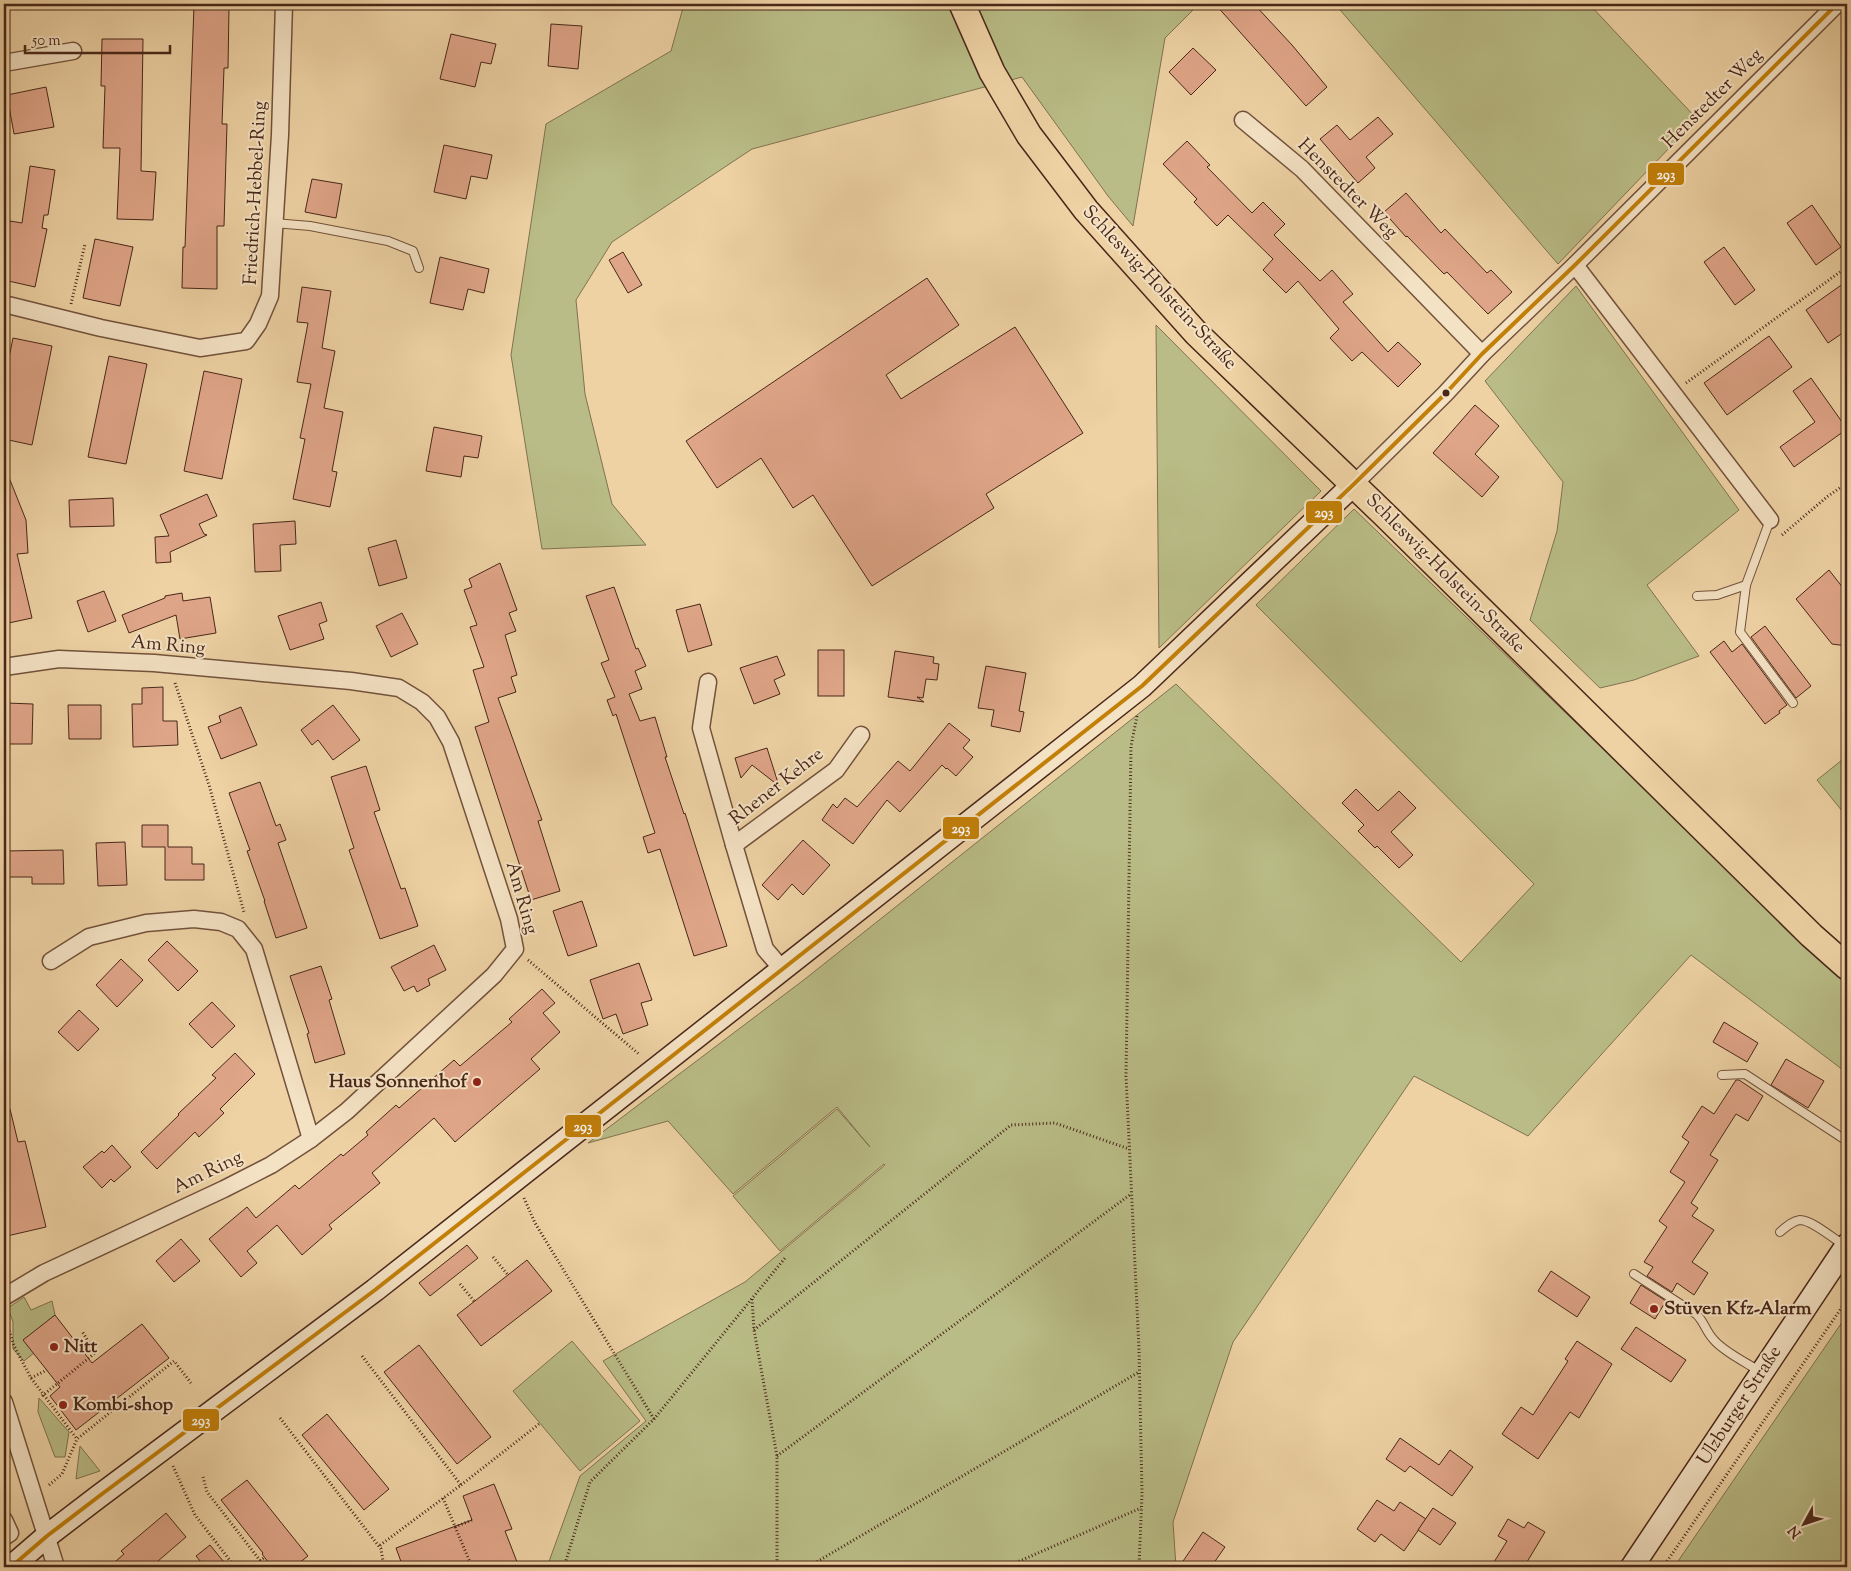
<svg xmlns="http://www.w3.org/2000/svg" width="1851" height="1571" viewBox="0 0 1851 1571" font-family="'Sorts Mill Goudy',serif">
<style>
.green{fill:#b9bc86;stroke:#817250}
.building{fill:#dfa588;stroke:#492719}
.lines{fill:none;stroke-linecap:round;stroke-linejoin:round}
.lane-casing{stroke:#72523c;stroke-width:10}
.street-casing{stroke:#72523c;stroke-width:19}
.secondary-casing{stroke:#492719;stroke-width:25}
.primary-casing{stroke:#492719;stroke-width:28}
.path{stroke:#492719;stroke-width:3;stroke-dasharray:1 2.5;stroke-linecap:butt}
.lane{stroke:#f4e2c4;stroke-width:8}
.street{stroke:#f4e2c4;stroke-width:16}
.secondary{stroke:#f4e2c4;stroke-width:22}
.primary{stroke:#eed2a4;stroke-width:25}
.bus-1-casing{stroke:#f4e2c4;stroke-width:8}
.bus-1{stroke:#c38008;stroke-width:4}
.bus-dot{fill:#492719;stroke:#f4e2c4;stroke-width:2}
.poi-dot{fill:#8f2418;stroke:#f4e2c4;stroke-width:2}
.labels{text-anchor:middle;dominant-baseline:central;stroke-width:4;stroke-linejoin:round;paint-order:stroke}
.street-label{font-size:19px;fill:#492719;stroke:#f4e2c4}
.poi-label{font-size:19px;font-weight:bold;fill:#492719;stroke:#f4e2c4;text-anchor:start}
.line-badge{stroke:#f4e2c4;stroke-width:2}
.badge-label{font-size:14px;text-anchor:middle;font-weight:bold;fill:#fff}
</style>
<rect width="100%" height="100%" fill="#eed2a4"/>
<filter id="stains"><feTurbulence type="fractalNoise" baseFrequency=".004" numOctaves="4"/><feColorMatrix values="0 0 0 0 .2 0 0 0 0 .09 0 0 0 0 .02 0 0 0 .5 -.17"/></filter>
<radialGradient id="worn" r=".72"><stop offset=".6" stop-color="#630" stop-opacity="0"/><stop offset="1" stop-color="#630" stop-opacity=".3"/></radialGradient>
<g class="green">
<polygon points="684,4 1199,4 1165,38 1133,226 1108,196 1022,77 752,149 612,242 576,300 585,394 612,504 646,545 542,549 511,355 546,124 671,51"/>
<polygon points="1335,4 1589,4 1697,119 1558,264"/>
<polygon points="1576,286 1739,510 1647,585 1699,656 1634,680 1600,688 1530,620 1557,531 1563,482 1485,381"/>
<polygon points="1156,325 1321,491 1159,648"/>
<polygon points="1354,509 1847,984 1847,1073 1691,955 1528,1136 1414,1076 1233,1342 1173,1522 1176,1567 547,1567 580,1476 646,1421 603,1361 745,1282 885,1165 884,1164 780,1251 733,1196 837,1109 870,1147 837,1107 733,1194 668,1121 588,1143 805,979 1176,684 1461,962 1534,884 1256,605"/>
<polygon points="1847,756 1847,817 1817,780"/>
<polygon points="24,1297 31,1310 52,1301 55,1315 24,1340 34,1353 24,1361 13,1349 13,1322 8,1308"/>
<polygon points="1847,1315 1847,1567 1674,1567"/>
<polygon points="572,1341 640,1421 580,1471 513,1391"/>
<polygon points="39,1398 69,1432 65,1457 55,1457 38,1412"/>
<polygon points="80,1446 100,1471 76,1479"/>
</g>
<g class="building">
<polygon points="1215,4 1254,4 1292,45 1327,87 1306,106"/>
<polygon points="194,6 229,7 228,68 224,68 222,124 227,124 224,226 217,226 217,289 182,288 183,247 185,247"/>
<polygon points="551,24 582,26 578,69 548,66"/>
<polygon points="451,34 496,44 491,64 481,62 475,87 440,79"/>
<polygon points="102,39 143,39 141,171 156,172 153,220 117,219 120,148 103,148 105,86 101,86"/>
<polygon points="1193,48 1216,70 1191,95 1169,72"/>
<polygon points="46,87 54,127 14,134 7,95"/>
<polygon points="1378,117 1393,134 1366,157 1375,168 1358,183 1320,139 1337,125 1350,140"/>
<polygon points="1187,141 1210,165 1207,167 1252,213 1263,202 1285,224 1274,235 1320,281 1332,270 1353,294 1343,302 1388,352 1398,342 1421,364 1398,387 1362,352 1352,361 1330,338 1339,329 1298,281 1286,293 1263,270 1273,259 1228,215 1217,226 1194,202 1197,199 1163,164"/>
<polygon points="444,145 492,155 487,179 471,176 466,199 434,192"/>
<polygon points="30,166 55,170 48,215 44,215 42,228 47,229 35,287 4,280 4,249 10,221 22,223"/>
<polygon points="312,179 342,184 336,218 305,212"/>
<polygon points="1406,193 1441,233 1445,229 1487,273 1491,270 1512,292 1488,314 1447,272 1444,274 1407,236 1406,237 1384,212"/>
<polygon points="1812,205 1841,247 1816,265 1787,223"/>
<polygon points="95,239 133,247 120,306 83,298"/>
<polygon points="1724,247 1755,290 1735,305 1704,262"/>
<polygon points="623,252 642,285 628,293 609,260"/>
<polygon points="440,257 489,269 484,293 468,289 463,310 430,303"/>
<polygon points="927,278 959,325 886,375 901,399 1015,327 1083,433 986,494 994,508 872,586 813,495 793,508 761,458 717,488 686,441"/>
<polygon points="1847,281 1847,330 1828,343 1806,310"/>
<polygon points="302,287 331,291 322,348 335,351 324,408 343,412 332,471 337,472 330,507 293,499 305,439 300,438 311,384 297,382 308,323 297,322"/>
<polygon points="1769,336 1792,367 1727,415 1704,383"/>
<polygon points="13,338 52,346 32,445 4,439 4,382"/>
<polygon points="109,356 147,364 126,464 88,457"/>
<polygon points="204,371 242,379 222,479 184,471"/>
<polygon points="1811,378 1847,429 1794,467 1780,447 1815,422 1793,391"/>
<polygon points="1475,405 1499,426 1475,454 1499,477 1482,497 1433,453"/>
<polygon points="434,427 482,436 478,458 464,456 461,477 426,471"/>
<polygon points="4,465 26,520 28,553 17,554 32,618 4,624 4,580 9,579 5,520 4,521"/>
<polygon points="207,494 217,516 199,524 204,534 207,535 170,552 171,562 156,563 155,537 169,536 160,515"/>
<polygon points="113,498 114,526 70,527 69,500"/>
<polygon points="295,521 296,544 280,545 281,571 255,572 253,524"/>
<polygon points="396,540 407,578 379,586 368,548"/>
<polygon points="500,563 517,610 509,613 516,631 505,635 517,675 511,677 516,692 498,698 542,820 538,821 560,891 531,900 475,727 489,722 473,670 484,667 470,627 477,625 464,590 472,587 469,579"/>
<polygon points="1829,570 1847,593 1847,646 1832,644 1796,599"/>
<polygon points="614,587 636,649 638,648 646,666 635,671 642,689 629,694 640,721 655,717 667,757 665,757 684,814 685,813 727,946 694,956 660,849 648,853 643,837 655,833 616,714 613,716 607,700 615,697 601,663 609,660 586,596"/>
<polygon points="104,591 116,621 88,632 77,601"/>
<polygon points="182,593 183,601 210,597 216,633 180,639 176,615 129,633 122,615 165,598 165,596"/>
<polygon points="321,602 327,621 319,624 324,639 290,650 278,616"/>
<polygon points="700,604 712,645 688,652 676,610"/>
<polygon points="402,613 418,644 391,657 376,626"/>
<polygon points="1765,626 1811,686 1796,698 1751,637"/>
<polygon points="1724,641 1732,652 1742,644 1787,705 1779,711 1780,713 1765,724 1710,652"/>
<rect x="818" y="650" width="26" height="46"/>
<polygon points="895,651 934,657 933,663 939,664 937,680 926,679 923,698 917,697 924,702 888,697"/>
<polygon points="777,656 785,675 774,680 780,694 754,704 740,668"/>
<polygon points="986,666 1026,673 1019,711 1024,712 1020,732 991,726 994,710 978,708"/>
<polygon points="163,687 163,721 177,721 178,745 133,747 132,704 142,704 142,688"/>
<polygon points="6,703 33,704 32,744 6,744"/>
<polygon points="68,705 101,705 101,739 69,739"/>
<polygon points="333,705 360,740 333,760 318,740 312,745 301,730"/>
<polygon points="241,707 257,745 221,759 208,727 221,722 219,716"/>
<polygon points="949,723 970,740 963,748 973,757 956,776 947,768 946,769 942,765 900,812 887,800 853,844 822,820 833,804 837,808 845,798 857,807 898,761 910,771"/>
<polygon points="767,748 779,786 752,765 741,778 735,758"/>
<polygon points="366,766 380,810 374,812 401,889 405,888 418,926 380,939 349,850 354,848 331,777"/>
<polygon points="260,782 276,826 280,824 286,840 278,843 307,928 276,938 264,901 265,901 247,851 250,850 229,793"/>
<polygon points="1356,789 1378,811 1399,791 1416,808 1391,832 1413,855 1399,868 1377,846 1375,848 1358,831 1364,825 1342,803"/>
<polygon points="142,825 168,825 168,847 192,847 192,864 204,864 204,880 165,880 165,847 142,847"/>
<polygon points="803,840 830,865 803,895 792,884 778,900 762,885"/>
<polygon points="125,842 127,885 98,886 96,843"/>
<polygon points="63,850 64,884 32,884 32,877 4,877 4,851"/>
<polygon points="582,901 597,946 568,956 553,911"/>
<polygon points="167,941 198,971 178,991 148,960"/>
<polygon points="434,945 446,970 428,979 430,985 417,992 414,986 404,991 391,967"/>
<polygon points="121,959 143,980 117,1007 96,985"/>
<polygon points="639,963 652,1000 641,1003 648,1025 623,1034 616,1014 603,1019 590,980"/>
<polygon points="321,966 332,999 329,1000 345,1054 315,1063 307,1034 309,1033 290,976"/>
<polygon points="542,989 555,1003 543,1013 560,1032 531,1059 540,1069 455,1142 434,1118 372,1173 380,1183 329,1225 332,1229 302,1255 277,1225 247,1251 257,1263 241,1277 209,1239 247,1207 256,1218 295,1185 299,1189 341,1154 343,1156 368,1135 366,1132 396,1105 399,1108 454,1060 460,1066 512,1022 509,1019"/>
<polygon points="212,1002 235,1026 212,1048 189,1024"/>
<polygon points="79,1010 99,1029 78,1051 58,1032"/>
<polygon points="1724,1022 1758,1043 1747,1062 1713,1042"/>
<polygon points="235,1053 255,1074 220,1109 224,1113 199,1137 195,1132 157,1169 141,1152 179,1115 178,1114 216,1078 212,1075"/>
<polygon points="1786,1059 1824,1081 1808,1108 1771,1085"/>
<polygon points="1736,1080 1739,1080 1763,1096 1748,1121 1736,1114 1710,1155 1718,1160 1691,1203 1698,1208 1692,1216 1714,1230 1692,1262 1708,1273 1694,1295 1677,1283 1672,1292 1647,1276 1653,1267 1644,1262 1667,1227 1659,1221 1685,1182 1670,1172 1689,1142 1682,1137 1702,1106 1714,1114"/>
<polygon points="4,1109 10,1109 18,1142 25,1141 46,1227 7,1236 4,1221"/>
<polygon points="112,1145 131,1167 114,1182 111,1179 102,1188 83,1167 102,1151 104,1153"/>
<polygon points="181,1239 200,1261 174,1282 156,1261"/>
<polygon points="467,1245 478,1258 430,1296 419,1283"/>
<polygon points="527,1260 552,1291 481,1346 457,1315"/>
<polygon points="1551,1271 1590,1297 1577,1317 1538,1291"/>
<polygon points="1641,1285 1666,1301 1655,1319 1630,1303"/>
<polygon points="55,1315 92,1363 142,1324 169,1358 76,1430 50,1396 60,1387 23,1340"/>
<polygon points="1636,1327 1686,1360 1671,1382 1621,1349"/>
<polygon points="1577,1341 1612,1364 1579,1418 1570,1412 1538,1459 1502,1434 1521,1407 1533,1415 1568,1361 1565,1359"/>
<polygon points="419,1345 491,1437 457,1464 384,1372"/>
<polygon points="327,1414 389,1489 364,1510 302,1435"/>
<polygon points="1400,1438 1439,1465 1450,1450 1473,1467 1452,1496 1410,1466 1405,1472 1386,1459"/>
<polygon points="247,1480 308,1556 294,1567 272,1567 262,1554 263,1553 221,1500"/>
<polygon points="494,1484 512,1529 505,1531 519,1567 403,1567 396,1548 472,1520 463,1496"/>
<polygon points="1377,1500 1394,1511 1400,1502 1426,1519 1404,1551 1381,1534 1375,1542 1357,1529"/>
<polygon points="1433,1508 1456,1523 1440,1545 1418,1530"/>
<polygon points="166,1513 186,1537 151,1567 109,1567 124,1554 121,1551"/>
<polygon points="1508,1519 1524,1528 1528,1522 1545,1532 1524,1567 1491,1567 1507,1541 1498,1536"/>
<polygon points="1203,1532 1225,1547 1211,1567 1179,1567"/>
<polygon points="210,1545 228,1567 205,1567 196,1556"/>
</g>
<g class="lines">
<g class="lane-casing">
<g id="lane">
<polyline points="274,223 310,226 388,241 413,251 419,268"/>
<polyline points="1770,520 1746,585 1740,632 1793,703"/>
<polyline points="1697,596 1717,595 1746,585"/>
<polyline points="1722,1075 1745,1074 1847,1141"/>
<path d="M1780,1232C1786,1227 1792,1221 1800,1220C1812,1220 1834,1239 1845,1246"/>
<path d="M1634,1274L1696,1314C1704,1321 1706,1332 1714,1340C1724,1352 1747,1363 1761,1372"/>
</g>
</g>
<g class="street-casing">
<g id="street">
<polyline points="4,63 73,51"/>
<polyline points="1243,120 1302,169 1482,354"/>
<polyline points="1575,265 1770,520"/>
<polyline points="4,304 101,328 200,348 246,341 258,324 270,296 280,135 284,4"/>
<polyline points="1354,484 1445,394 1482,354 1575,265 1837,4"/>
<polyline points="4,667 59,659 154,663 351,681 399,688 422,702 437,717 451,742 509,919 515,949 494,975 347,1111 311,1139 271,1165 224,1189 44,1273 4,1297"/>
<polyline points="708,682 701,728 734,845 836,770 861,735"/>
<polyline points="734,845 765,949 782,969"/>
<polyline points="51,961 89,937 146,923 194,919 221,922 238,929 254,949 311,1139"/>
<polyline points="4,1402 56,1567"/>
<polyline points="4,1520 10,1533 4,1537"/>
</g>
</g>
<g class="secondary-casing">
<g id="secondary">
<polyline points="11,1567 47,1536 98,1497 375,1290 1142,686 1354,484"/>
<polyline points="1632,1567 1847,1245"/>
</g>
</g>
<g class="primary-casing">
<polyline id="primary" points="962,4 992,72 1029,135 1086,210 1196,333 1387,517 1811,935 1847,967"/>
</g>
<g class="path">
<polyline points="1846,182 1847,183"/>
<polyline points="71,304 85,244"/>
<polyline points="1686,383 1847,267"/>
<polyline points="1782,535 1828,496 1847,483"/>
<polyline points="175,683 209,785 244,912"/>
<polyline points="1137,716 1131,746 1126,1076 1139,1350 1142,1494 1139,1567"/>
<polyline points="528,960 640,1055"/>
<polyline points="524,1198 535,1223 654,1419"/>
<polyline points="493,1257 508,1275"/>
<polyline points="460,1284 474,1301"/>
<polyline points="752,1299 754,1330 777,1456 777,1567"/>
<polyline points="4,1314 14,1346 31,1378 77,1439"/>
<polyline points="754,1330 1011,1125 1055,1123 1129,1149"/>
<polyline points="362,1356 461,1485 379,1546"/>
<polyline points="31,1378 47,1370"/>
<polyline points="42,1396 95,1353 82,1331"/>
<polyline points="280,1418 381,1549 384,1567"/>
<polyline points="777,1456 1131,1194"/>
<polyline points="173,1466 195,1515 235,1567"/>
<polyline points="203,1477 207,1492 262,1563 260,1567"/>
<polyline points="49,1485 62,1474 77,1439 174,1361 191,1383"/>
<polyline points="461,1485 539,1424"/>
<polyline points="443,1498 472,1567"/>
<polyline points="455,1527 472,1520"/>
<polyline points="260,1561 265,1557"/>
<polyline points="564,1567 590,1482 654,1419 785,1258"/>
<polyline points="808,1567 1139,1372"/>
<polyline points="1006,1567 1141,1508"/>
<polyline points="1663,1567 1847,1300"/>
</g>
<use href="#lane" class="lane"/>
<use href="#street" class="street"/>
<use href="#secondary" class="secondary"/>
<use href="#primary" class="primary"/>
<g class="bus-1-casing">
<polyline id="bus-1" points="11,1567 47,1536 98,1497 375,1290 1142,686 1354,484 1445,394 1482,354 1575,265 1837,4"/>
</g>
<use href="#bus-1" class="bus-1"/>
</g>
<circle class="bus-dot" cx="1446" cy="393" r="4.5"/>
<g class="poi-dot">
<circle cx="477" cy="1082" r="5"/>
<circle cx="1654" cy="1309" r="5"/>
<circle cx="54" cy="1347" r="5"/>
<circle cx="63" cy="1405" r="5"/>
</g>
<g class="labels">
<g class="street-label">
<text transform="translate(1713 99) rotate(-45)">Henstedter Weg</text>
<text transform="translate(1347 189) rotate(45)">Henstedter Weg</text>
<text transform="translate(256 193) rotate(-87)">Friedrich-Hebbel-Ring</text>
<text transform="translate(1159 288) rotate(47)">Schleswig-Holstein-Straße</text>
<text transform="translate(1445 574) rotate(45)">Schleswig-Holstein-Straße</text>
<text transform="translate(168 646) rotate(5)">Am Ring</text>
<text transform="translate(777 787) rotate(-38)">Rhener Kehre</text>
<text transform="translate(521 898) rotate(74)">Am Ring</text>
<text transform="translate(208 1173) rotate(-26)">Am Ring</text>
<text transform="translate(1740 1406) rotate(-57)">Ulzburger Straße</text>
</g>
<g class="poi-label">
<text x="467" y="1082" text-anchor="end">Haus Sonnenhof</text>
<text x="1664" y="1309">Stüven Kfz-Alarm</text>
<text x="64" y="1347">Nitt</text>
<text x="73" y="1405">Kombi-shop</text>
</g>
</g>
<g class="line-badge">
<rect x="1647" y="162" width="38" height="24" rx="5" fill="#c38008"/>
<rect x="1305" y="500" width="38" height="24" rx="5" fill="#c38008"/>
<rect x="942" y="816" width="38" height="24" rx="5" fill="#c38008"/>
<rect x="564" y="1114" width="38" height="24" rx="5" fill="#c38008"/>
<rect x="182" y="1408" width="38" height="24" rx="5" fill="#c38008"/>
</g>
<g class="badge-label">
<text x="1666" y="179">293</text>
<text x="1324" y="517">293</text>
<text x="961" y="833">293</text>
<text x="583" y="1131">293</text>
<text x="201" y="1425">293</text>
</g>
<rect width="1851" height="1571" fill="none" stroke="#eed2a4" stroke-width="20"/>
<rect x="5" y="5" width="1841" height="1561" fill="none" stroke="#492719" stroke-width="2.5"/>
<rect x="10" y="10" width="1831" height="1551" fill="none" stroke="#492719"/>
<g transform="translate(1804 1524) rotate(230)" stroke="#f4e2c4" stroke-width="4" paint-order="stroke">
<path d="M0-4L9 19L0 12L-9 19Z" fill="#492719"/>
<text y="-8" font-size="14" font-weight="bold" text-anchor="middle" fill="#492719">N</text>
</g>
<path d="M25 45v8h145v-8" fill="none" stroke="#492719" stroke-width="2.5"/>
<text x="32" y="45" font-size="15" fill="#492719" stroke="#f4e2c4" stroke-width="4" paint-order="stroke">50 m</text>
<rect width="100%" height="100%" filter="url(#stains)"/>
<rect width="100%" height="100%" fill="url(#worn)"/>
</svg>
